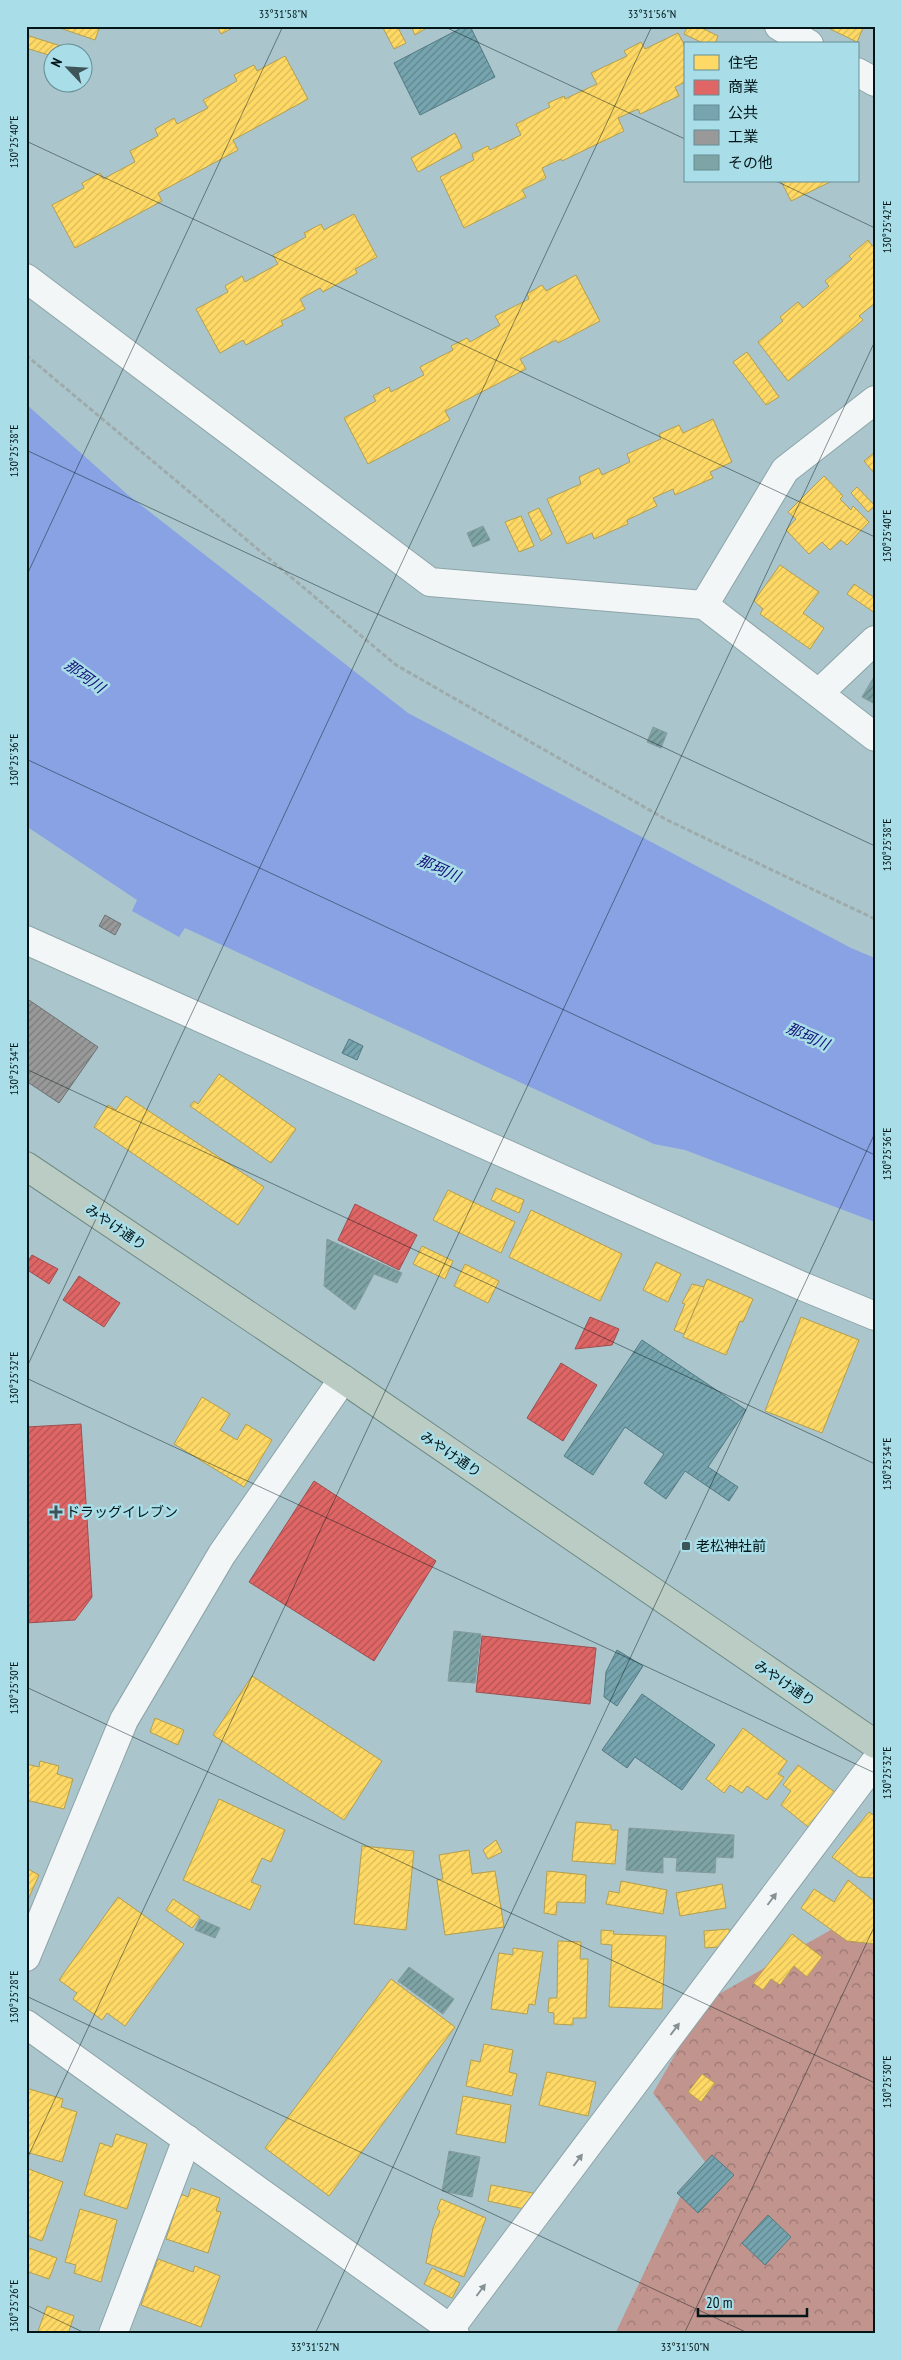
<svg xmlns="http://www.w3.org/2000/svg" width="901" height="2360" viewBox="0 0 901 2360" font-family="'PT Sans Narrow','Noto Sans JP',sans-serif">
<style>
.forest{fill:url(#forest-crowns)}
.water{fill:#88a2e3}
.homes{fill:url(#homes-hatch);stroke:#b39e4f}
.shops{fill:url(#shops-hatch);stroke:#9d4e4f}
.public{fill:url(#public-hatch);stroke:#537a82}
.industry{fill:url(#industry-hatch);stroke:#6c7273}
.building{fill:url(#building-hatch);stroke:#859b9d}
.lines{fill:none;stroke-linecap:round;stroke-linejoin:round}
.minor-casing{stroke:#8da4a8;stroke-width:30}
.highway-casing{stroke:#6f8b84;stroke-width:30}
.path{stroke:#9eaaab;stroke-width:3;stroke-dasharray:5 2.5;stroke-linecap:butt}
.minor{stroke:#f2f6f7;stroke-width:28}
.highway{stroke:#baccc4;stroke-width:28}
.oneway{fill:#869193}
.ticks{fill:none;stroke:#021619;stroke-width:1;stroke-opacity:0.45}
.poi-dot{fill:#3d5458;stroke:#a9dde7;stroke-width:2}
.labels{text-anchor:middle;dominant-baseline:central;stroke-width:5;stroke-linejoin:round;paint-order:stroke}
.street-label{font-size:14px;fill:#021619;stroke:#a9dde7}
.poi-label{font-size:14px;fill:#021619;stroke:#a9dde7;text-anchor:start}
.water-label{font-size:15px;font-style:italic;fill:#141079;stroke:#a9dde7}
.neatline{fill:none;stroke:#021619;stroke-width:2}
.ticks-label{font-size:12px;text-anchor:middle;fill:#021619}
</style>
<defs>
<pattern id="forest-crowns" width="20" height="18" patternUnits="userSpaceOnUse" patternTransform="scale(1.25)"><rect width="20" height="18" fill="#c2948e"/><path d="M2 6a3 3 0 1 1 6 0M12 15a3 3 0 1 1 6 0" fill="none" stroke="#9b7873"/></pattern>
<pattern id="homes-hatch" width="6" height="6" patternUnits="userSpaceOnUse" patternTransform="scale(1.25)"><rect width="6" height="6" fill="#ffd966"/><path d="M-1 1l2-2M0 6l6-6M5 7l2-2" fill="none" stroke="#d9ba58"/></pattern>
<pattern id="shops-hatch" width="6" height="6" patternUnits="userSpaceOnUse" patternTransform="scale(1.25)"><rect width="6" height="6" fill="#e06666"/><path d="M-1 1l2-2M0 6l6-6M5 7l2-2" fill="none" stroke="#b35353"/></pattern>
<pattern id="public-hatch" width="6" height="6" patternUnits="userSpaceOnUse" patternTransform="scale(1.25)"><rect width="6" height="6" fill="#76a5af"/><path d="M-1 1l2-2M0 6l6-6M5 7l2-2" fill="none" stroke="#5f858e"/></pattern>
<pattern id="industry-hatch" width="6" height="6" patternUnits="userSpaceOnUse" patternTransform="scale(1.25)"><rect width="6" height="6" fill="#999"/><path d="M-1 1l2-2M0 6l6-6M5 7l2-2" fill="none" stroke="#7b7c7c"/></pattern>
<pattern id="building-hatch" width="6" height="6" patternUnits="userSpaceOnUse" patternTransform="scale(1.25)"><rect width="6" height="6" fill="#7fa4a6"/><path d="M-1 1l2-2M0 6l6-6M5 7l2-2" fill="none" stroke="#668586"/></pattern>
</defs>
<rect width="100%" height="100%" fill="#aac6cc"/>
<polygon class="forest" points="834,1928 875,1936 875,2334 615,2334 680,2197 721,2183 653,2093 705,2002"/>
<polygon class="water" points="26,404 128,495 408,713 851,948 875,958 875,1222 685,1150 654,1144 185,928 179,937 132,911 137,900 26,826"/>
<g class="homes">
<polygon points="54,26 100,26 95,40"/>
<polygon points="217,26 236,26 221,34"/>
<polygon points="382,26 397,26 406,43 394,49"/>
<polygon points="411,26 430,26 415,35"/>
<polygon points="688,26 698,26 718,36 715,44 705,44 684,34"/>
<polygon points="824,26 864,26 857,42"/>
<polygon points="678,33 685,46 685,82 675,87 679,96 640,114 638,109 618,118 624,131 562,161 561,159 542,168 546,178 522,190 526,197 464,228 440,177 474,160 472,154 488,146 490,150 521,135 516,124 550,107 548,103 564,96 565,99 597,84 591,73 627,56 624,51 641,42 645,49"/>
<polygon points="26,35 80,52 52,52 52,56 26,48"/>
<polygon points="285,56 308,99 233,140 238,150 158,193 162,201 75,248 52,205 84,188 82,183 100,173 103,179 135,162 130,151 158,136 155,129 174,118 177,124 208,108 203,100 237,81 234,75 254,65 257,71"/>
<polygon points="455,133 462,148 418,172 411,158"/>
<polygon points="781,181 832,181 791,201"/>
<polygon points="354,214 377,257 355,269 357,273 323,292 320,288 300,299 305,309 281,321 283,325 246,345 243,340 220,353 196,309 228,292 225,286 242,276 245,282 278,264 273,255 306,237 304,233 321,224 324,230"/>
<polygon points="868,240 872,246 875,244 875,303 859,316 863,320 788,381 758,342 783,321 780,317 798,302 803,308 829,286 825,281 852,259 849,256"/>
<polygon points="576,275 600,321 558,343 556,340 520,359 526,369 445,411 450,420 368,464 344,418 376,401 373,396 389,387 391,392 424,375 420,367 453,350 451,346 467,338 470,342 500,325 495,316 529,299 527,294 542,285 546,291"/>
<polygon points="747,352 779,397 766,405 733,362"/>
<polygon points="713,419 732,462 710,472 713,478 675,495 673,489 653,498 657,506 627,520 628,524 594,539 592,533 567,544 547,499 581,484 579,477 599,468 602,475 630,462 627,454 661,439 659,434 679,425 683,433"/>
<polygon points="875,452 875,474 864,461"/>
<polygon points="824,476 843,496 840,499 851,510 853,506 869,522 847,545 841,540 830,550 822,542 809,554 786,530 796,519 788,512"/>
<polygon points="857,487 875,506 868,512 851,493"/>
<polygon points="539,508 552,534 541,541 528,513"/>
<polygon points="521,516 534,546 519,552 505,522"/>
<polygon points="780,565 819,592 803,613 824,628 810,649 760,614 763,609 754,601"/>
<polygon points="854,584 875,598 875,613 847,594"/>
<polygon points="219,1074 296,1129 271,1163 190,1106 194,1101 198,1104"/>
<polygon points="126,1096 264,1187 238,1225 94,1127 108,1105 116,1110"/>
<polygon points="496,1188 524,1200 519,1213 491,1200"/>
<polygon points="448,1190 515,1222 501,1253 433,1220"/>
<polygon points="531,1210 622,1254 600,1301 509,1257"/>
<polygon points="422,1246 453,1261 445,1279 413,1264"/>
<polygon points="656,1262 681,1274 668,1302 643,1290"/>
<polygon points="465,1264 499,1281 488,1303 454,1286"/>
<polygon points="707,1279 753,1299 743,1322 740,1321 726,1355 683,1337"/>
<polygon points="692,1284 704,1287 684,1334 674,1330 685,1304 682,1303"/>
<polygon points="801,1317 859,1340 822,1433 765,1411"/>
<polygon points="202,1397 230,1414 220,1430 237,1440 246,1424 272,1440 244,1487 174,1444"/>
<polygon points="252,1676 382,1761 344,1820 213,1735"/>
<polygon points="155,1718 184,1730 178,1745 150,1732"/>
<polygon points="743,1728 787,1761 778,1774 784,1777 767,1800 747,1786 742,1793 730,1785 724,1793 706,1779"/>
<polygon points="40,1761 59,1766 57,1774 73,1779 64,1809 26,1800 26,1764 39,1767"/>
<polygon points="798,1765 840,1796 812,1830 781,1805 791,1791 783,1785"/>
<polygon points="219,1799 285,1830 271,1862 262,1858 251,1882 261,1886 250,1910 183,1880"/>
<polygon points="869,1812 875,1816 875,1878 859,1877 832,1857"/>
<polygon points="576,1822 611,1825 611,1830 618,1830 615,1864 572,1861"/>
<polygon points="496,1840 502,1852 488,1859 483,1850"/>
<polygon points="362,1846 414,1851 406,1930 354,1924"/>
<polygon points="469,1850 472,1874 495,1871 504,1927 445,1935 437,1880 443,1879 439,1855"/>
<polygon points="26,1868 39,1875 26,1904"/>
<polygon points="547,1871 586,1875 585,1903 557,1902 556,1915 544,1913"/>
<polygon points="848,1880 875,1902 875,1944 847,1941 801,1908 814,1889 834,1902"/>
<polygon points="621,1881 667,1890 663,1914 606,1904 609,1891 619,1893"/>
<polygon points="722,1884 726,1908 680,1916 676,1893"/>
<polygon points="118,1897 184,1944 125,2026 107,2013 102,2020 73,1999 77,1993 59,1980"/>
<polygon points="173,1899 200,1917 192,1928 166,1910"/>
<polygon points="729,1929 731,1946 705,1948 704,1931"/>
<polygon points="601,1930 614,1931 613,1934 666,1936 662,2009 609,2007 612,1945 601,1944"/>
<polygon points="792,1934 822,1957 807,1977 794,1966 780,1985 771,1979 763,1990 753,1983"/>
<polygon points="558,1941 581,1942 580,1959 588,1959 586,2018 573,2018 573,2025 554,2024 554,2013 548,2012 549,1998 557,1998"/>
<polygon points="513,1948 543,1952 535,2005 529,2004 527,2014 491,2009 499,1953 513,1955"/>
<polygon points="391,1979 455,2027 329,2196 265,2148"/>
<polygon points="484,2044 513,2050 509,2072 517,2074 512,2096 466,2086 471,2060 480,2062"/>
<polygon points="547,2072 596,2082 588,2116 539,2105"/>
<polygon points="702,2074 715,2083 701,2102 688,2092"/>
<polygon points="26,2088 63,2099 61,2107 77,2112 62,2162 26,2152"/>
<polygon points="463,2096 511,2105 505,2143 456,2134"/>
<polygon points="116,2134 147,2144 127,2209 84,2195 100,2143 112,2147"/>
<polygon points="26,2168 63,2182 42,2241 26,2235"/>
<polygon points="491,2185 533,2193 529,2210 488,2201"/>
<polygon points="191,2188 220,2198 216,2211 221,2212 208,2253 166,2239 181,2194 188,2197"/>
<polygon points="441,2199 486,2218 464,2277 426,2263 433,2228 440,2211 437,2209"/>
<polygon points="80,2209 117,2220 101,2282 74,2273 76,2265 65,2262"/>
<polygon points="26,2247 57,2258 49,2279 26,2271"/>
<polygon points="158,2259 193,2272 195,2266 220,2276 201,2327 141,2305"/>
<polygon points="432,2268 460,2283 452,2298 424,2284"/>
<polygon points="47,2306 74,2316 68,2334 37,2334"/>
</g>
<g class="shops">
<polygon points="355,1204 417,1235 399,1270 338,1240"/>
<polygon points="32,1255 58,1269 49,1284 26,1269 26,1264"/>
<polygon points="79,1276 120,1303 104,1327 63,1300"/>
<polygon points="590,1317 619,1329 612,1345 575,1349"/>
<polygon points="561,1363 597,1385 563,1441 527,1418"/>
<polygon points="81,1424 92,1597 75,1620 26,1623 26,1427"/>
<polygon points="314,1481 436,1561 374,1661 249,1582"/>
<polygon points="482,1636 596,1648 590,1704 476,1692"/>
</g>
<g class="public">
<polygon points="465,26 470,26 495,77 420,115 394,63"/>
<polygon points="349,1039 363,1046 357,1060 342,1053"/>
<polygon points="642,1340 746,1410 708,1467 738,1487 729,1501 685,1471 666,1499 644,1483 664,1454 625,1427 593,1475 564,1456"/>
<polygon points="617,1650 643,1666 617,1706 604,1697 606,1672"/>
<polygon points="642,1694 715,1745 682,1790 635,1757 627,1768 602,1750"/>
<polygon points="712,2155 734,2175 698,2213 677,2193"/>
<polygon points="768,2215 791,2237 765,2265 742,2243"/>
</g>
<g class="industry">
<polygon points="105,915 121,924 115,935 99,926"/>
<polygon points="26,998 98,1047 59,1103 26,1081"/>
</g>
<g class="building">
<polygon points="483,526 490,540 473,547 467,533"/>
<polygon points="875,675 875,704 862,697"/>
<polygon points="653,727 667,733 661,748 647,742"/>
<polygon points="327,1239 402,1273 397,1283 374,1274 355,1310 324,1286"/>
<polygon points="454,1631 481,1634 475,1683 448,1681"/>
<polygon points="629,1828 734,1835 733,1858 716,1857 715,1873 676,1871 677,1858 663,1857 663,1873 626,1870"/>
<polygon points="200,1919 220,1928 215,1938 195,1930"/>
<polygon points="409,1967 454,1999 443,2014 398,1981"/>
<polygon points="449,2151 480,2157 472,2197 442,2191"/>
</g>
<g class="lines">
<g class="minor-casing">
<g id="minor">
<polyline points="779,26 809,44"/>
<polyline points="857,72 875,82"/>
<polyline points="26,278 430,582 704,605 785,470 875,400"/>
<polyline points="704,605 875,737"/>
<polyline points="819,693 875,640"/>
<polyline points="26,940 802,1286 875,1316"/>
<polyline points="26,1957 124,1720 222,1554 343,1379"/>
<polyline points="26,2024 451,2329 455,2334"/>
<polyline points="113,2334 187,2139"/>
<polyline points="446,2334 875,1762"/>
</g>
</g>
<g class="highway-casing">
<polyline id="highway" points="26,1166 343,1379 875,1744"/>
</g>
<polyline class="path" points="26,355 396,665 667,820 875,919"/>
<use href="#minor" class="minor"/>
<use href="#highway" class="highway"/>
</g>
<defs><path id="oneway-solid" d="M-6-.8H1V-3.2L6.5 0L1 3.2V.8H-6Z" transform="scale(1.25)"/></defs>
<g class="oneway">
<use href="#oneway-solid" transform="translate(772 1899) rotate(-53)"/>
<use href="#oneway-solid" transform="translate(675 2029) rotate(-53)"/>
<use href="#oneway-solid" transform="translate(578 2160) rotate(-53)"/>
<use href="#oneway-solid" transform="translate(481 2290) rotate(-53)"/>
</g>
<path class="ticks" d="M443,26L685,139M26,141L875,537M776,181L875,228M26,450L875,846M26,577L283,26M26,759L875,1155M26,1069L875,1464M26,1369L652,26M26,1378L875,1773M26,1687L875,2083M26,1996L750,2334M26,2161L875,341M26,2305L87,2334M315,2334L875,1133M684,2334L875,1925"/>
<g class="poi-dot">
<path d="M53.5 1504.5h5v5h5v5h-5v5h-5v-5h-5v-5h5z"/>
<rect x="681" y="1541" width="10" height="10" rx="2.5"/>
</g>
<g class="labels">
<g class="street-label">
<text transform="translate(116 1227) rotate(34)">みやけ通り</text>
<text transform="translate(451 1454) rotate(34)">みやけ通り</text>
<text transform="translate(785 1683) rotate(34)">みやけ通り</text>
</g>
<g class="poi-label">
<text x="66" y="1512">ドラッグイレブン</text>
<text x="696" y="1546">老松神社前</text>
</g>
<g class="water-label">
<text transform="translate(85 676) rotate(36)">那珂川</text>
<text transform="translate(439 868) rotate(24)">那珂川</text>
<text transform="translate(808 1036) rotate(24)">那珂川</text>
</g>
</g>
<rect width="901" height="2360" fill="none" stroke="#a9dde7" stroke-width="55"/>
<rect x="684" y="42" width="175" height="140" fill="#a9dde7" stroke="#668d95"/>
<rect x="694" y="55" width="25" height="15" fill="#ffd966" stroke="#668d95"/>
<text x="728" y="68" font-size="15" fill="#021619">住宅</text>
<rect x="694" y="80" width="25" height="15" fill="#e06666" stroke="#668d95"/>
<text x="728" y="92" font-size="15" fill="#021619">商業</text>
<rect x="694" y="105" width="25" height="15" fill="#76a5af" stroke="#668d95"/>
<text x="728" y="118" font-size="15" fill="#021619">公共</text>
<rect x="694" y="130" width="25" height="15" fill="#999999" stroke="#668d95"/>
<text x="728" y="142" font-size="15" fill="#021619">工業</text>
<rect x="694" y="155" width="25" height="15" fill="#7fa4a6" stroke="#668d95"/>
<text x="728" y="168" font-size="15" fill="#021619">その他</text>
<g transform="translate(68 68) rotate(295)"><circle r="24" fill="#a9dde7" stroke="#668d95"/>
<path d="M0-4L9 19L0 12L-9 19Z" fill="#3d5458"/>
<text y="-8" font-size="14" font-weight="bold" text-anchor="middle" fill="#021619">N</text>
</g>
<path d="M698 2308v8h109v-8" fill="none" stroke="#021619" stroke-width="2.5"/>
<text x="706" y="2308" font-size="15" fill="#021619" stroke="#a9dde7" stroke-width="4" paint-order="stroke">20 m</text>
<rect x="28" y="28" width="846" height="2304" class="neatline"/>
<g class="ticks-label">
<text x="283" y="18">33°31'58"N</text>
<text x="652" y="18">33°31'56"N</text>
<text transform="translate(14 142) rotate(-90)" y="4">130°25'40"E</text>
<text transform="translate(887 227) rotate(-90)" y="4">130°25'42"E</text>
<text transform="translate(14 451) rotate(-90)" y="4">130°25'38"E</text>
<text transform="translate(887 536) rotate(-90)" y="4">130°25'40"E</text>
<text transform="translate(14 760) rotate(-90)" y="4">130°25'36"E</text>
<text transform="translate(887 845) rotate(-90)" y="4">130°25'38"E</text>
<text transform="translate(14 1069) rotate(-90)" y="4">130°25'34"E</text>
<text transform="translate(887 1154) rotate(-90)" y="4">130°25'36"E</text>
<text transform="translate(14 1378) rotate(-90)" y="4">130°25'32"E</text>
<text transform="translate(887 1464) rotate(-90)" y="4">130°25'34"E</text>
<text transform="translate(14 1688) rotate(-90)" y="4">130°25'30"E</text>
<text transform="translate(887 1773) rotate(-90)" y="4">130°25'32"E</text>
<text transform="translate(14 1997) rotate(-90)" y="4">130°25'28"E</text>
<text transform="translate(887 2082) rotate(-90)" y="4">130°25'30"E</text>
<text transform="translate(14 2306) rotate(-90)" y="4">130°25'26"E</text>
<text x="315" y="2351">33°31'52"N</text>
<text x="685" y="2351">33°31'50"N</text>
</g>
</svg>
